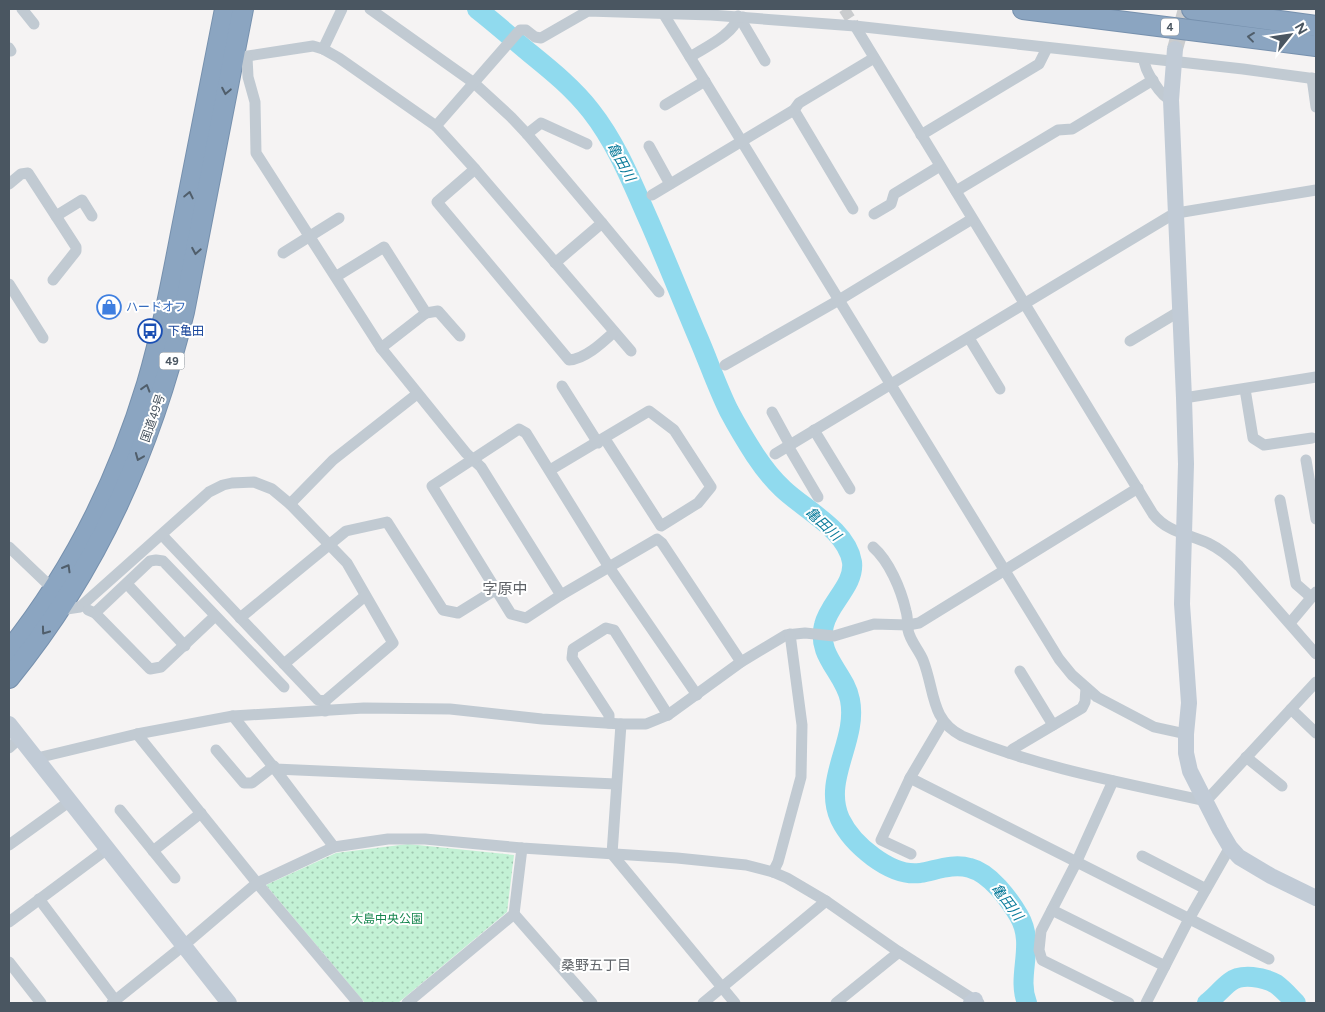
<svg xmlns="http://www.w3.org/2000/svg" width="1325" height="1012" viewBox="0 0 1325 1012" font-family="Figtree,'Noto Sans JP',sans-serif">
<style>
.grass{fill:url(#grass-dots)}
.lines{fill:none;stroke-linecap:round;stroke-linejoin:round}
.river{stroke:#90daee;stroke-width:20}
.street-tunnel{stroke:#caccce;stroke-width:11;stroke-dasharray:11 5.5;stroke-linecap:butt}
.secondary-tunnel{stroke:#caccce;stroke-width:16;stroke-dasharray:16 8;stroke-linecap:butt}
.highway-casing{stroke:#7690ad;stroke-width:22}
.street{stroke:#c1cad2;stroke-width:11}
.secondary{stroke:#c1cbd6;stroke-width:16}
.highway{stroke:#8ba5c1;stroke-width:20}
.oneway{stroke:#505e6b}
.labels{text-anchor:middle;dominant-baseline:central;stroke-width:4;stroke-linejoin:round;paint-order:stroke}
.shield{fill:#fff;stroke:#808990;stroke-width:1}
.shield-label{font-size:11px;font-weight:bold;fill:#4a5661}
.shop-label{font-size:12px;fill:#366cbe;stroke:#fff;text-anchor:start}
.transit-label{font-size:12px;fill:#164399;stroke:#fff;text-anchor:start}
.street-label{font-size:12px;fill:#4a5661;stroke:#fff}
.park-label{font-size:12px;fill:#17864f;stroke:#fff}
.water-label{font-size:14px;font-style:italic;fill:#0c7c9b;stroke:#fff}
.neighbourhood-label{font-size:14px;fill:#5f6368;stroke:#fff}
.quarter-label{font-size:15px;fill:#5f6368;stroke:#fff}
</style>
<defs>
<pattern id="grass-dots" width="8" height="8" patternUnits="userSpaceOnUse" patternTransform="scale(1.25)"><rect width="8" height="8" fill="#c3f1d5"/><path d="M2 2h.1M6 6h.1" fill="none" stroke="#a0c6b0" stroke-width="1.8" stroke-linecap="round"/></pattern>
</defs>
<rect width="100%" height="100%" fill="#f5f3f3"/>
<polygon class="grass" points="408,844 514,855 507,912 398,1003 365,1003 266,885 336,853"/>
<g class="lines">
<g class="river">
<path d="M477,9C495,23 513,39 531,54C552,71 574,89 591,111C617,144 633,185 650,223C666,260 681,297 697,335C708,360 717,387 729,411C737,426 746,441 755,455C763,467 772,479 783,489C805,510 847,530 852,562C855,585 829,603 824,625C816,656 845,673 850,700C858,741 822,779 840,819C852,844 890,877 920,873C937,870 953,863 970,868C990,873 1009,899 1019,916C1036,945 1016,975 1027,1003"/>
<path d="M1207,1003C1215,997 1222,988 1230,982C1241,973 1264,977 1276,984C1283,989 1290,997 1296,1003"/>
</g>
<polyline class="street-tunnel" points="844,9 855,26"/>
<polyline class="secondary-tunnel" points="1175,49 1186,9"/>
<g class="highway-casing">
<g id="highway">
<polyline points="1023,9 1316,46"/>
<polyline points="1192,9 1316,26"/>
<path d="M9,651C72,572 118,480 147,384C162,333 172,280 182,228C197,155 211,82 225,9"/>
<path d="M9,678C98,569 151,448 184,312L243,9"/>
</g>
</g>
<g class="street">
<polyline points="22,9 34,24"/>
<polyline points="370,9 474,83 511,117 527,134 602,223 555,263"/>
<polyline points="663,13 1059,659 1072,675 1097,697 1154,727 1186,734"/>
<polyline points="743,17 744,25 765,61"/>
<path d="M855,26L1153,514C1167,532 1188,534 1208,543C1220,549 1230,557 1239,566L1316,654"/>
<polyline points="9,48 11,51"/>
<polyline points="323,49 342,9"/>
<polyline points="241,57 313,46 323,49 339,58 436,126 475,169 631,351"/>
<polyline points="247,57 248,77 255,102 256,153 381,348 466,453 481,467 561,595 657,539 662,543 741,662"/>
<path d="M690,57C704,48 735,34 738,16"/>
<path d="M1144,59C1144,70 1161,97 1171,100"/>
<polyline points="1312,78 1316,107"/>
<polyline points="665,105 705,81"/>
<polyline points="794,110 853,209"/>
<polyline points="436,126 520,30 526,30 535,37 541,38 588,11 711,15 855,26 1243,69 1316,79"/>
<polyline points="527,134 541,123 587,144"/>
<polyline points="921,135 1039,64 1047,48"/>
<polyline points="649,146 670,184"/>
<path d="M475,169L437,202L569,360C585,359 602,343 614,332"/>
<polyline points="9,184 21,174 28,173 76,247 76,251 53,280"/>
<polyline points="956,191 1058,130 1072,129 1153,80"/>
<polyline points="652,195 794,110 799,103 874,58"/>
<polyline points="874,214 891,204 894,194 940,166"/>
<polyline points="56,216 82,200 92,216"/>
<polyline points="602,223 659,292"/>
<polyline points="283,253 339,218"/>
<polyline points="337,276 384,247 426,313 381,348"/>
<polyline points="9,284 43,338"/>
<polyline points="426,313 438,311 460,336"/>
<polyline points="969,338 1000,389"/>
<polyline points="1130,341 1175,314 1181,312"/>
<polyline points="725,365 839,300 972,219"/>
<polyline points="562,386 598,443"/>
<polyline points="1245,389 1253,438 1264,445 1312,438"/>
<polyline points="1184,398 1316,377"/>
<polyline points="772,412 790,445"/>
<polyline points="814,430 850,489"/>
<polyline points="788,446 818,497"/>
<polyline points="775,454 1170,216 1177,213 1316,190"/>
<polyline points="1306,460 1316,519"/>
<polyline points="550,470 649,411 674,430 711,487 698,503 661,526 605,439"/>
<polyline points="1280,500 1296,584 1311,597"/>
<polyline points="290,504 333,460 417,394"/>
<polyline points="162,535 318,700 325,701"/>
<polyline points="9,547 54,590"/>
<path d="M873,547C889,561 901,589 906,611C908,617 907,623 908,630C910,641 919,650 923,660C935,690 930,720 962,736C1040,768 1124,783 1206,801L1316,682"/>
<polyline points="127,584 185,646"/>
<polyline points="561,595 526,618 511,614 432,486 519,429 526,433 609,567 697,695"/>
<polyline points="60,610 80,607 209,492 223,485 232,483 254,482 272,489 290,504 347,563 393,643 325,701 325,711"/>
<polyline points="88,610 95,613 150,669 161,667 214,617"/>
<polyline points="95,613 150,561 156,560 163,561 284,687"/>
<polyline points="240,618 346,531 387,522 443,610 458,613 495,590"/>
<polyline points="1290,623 1316,592"/>
<polyline points="284,664 365,596"/>
<polyline points="1020,671 1053,725"/>
<polyline points="1291,709 1316,733"/>
<polyline points="233,716 275,769 334,847"/>
<polyline points="609,723 609,715 572,658 573,649 606,628 614,630 668,715"/>
<polyline points="621,724 612,854 735,1003"/>
<polyline points="137,734 257,883 358,1003"/>
<polyline points="9,748 20,738"/>
<polyline points="216,750 244,783 252,783 274,766"/>
<polyline points="1009,753 1013,749 1082,708 1085,702 1086,688"/>
<polyline points="1246,757 1282,786"/>
<polyline points="37,758 137,734 233,716 364,708 450,709 542,719 621,724 646,724 668,715 741,662 786,635 805,633 834,636 874,624 908,625 919,623 1138,488"/>
<polyline points="275,769 616,784"/>
<polyline points="910,778 1269,959"/>
<polyline points="1113,781 1076,863 1041,931 1039,950 1042,960 1129,1003"/>
<polyline points="120,810 175,878"/>
<polyline points="9,845 70,801"/>
<polyline points="153,851 201,813"/>
<polyline points="911,854 881,840 910,778 943,722"/>
<polyline points="1142,856 1206,889"/>
<polyline points="773,872 778,862 801,777 802,725 790,634"/>
<polyline points="39,899 115,1000"/>
<polyline points="1052,910 1165,966"/>
<polyline points="514,914 592,1003"/>
<polyline points="9,922 107,849"/>
<polyline points="9,962 41,1003"/>
<polyline points="112,1003 183,946 257,883 334,847 388,839 425,839 522,848 677,858 746,865 773,872 787,878 826,901 899,952 979,1003"/>
<polyline points="407,1003 514,914 522,848"/>
<polyline points="703,1003 826,901"/>
<polyline points="836,1003 899,952"/>
<polyline points="1146,1003 1189,919 1230,847"/>
</g>
<g class="secondary">
<polyline points="1175,49 1171,100 1184,398 1186,464 1182,604 1189,703 1186,734 1186,753 1190,771 1220,830 1230,847 1239,857 1271,876 1316,898"/>
<polyline points="9,724 229,1003"/>
<polyline points="971,1003 975,1000"/>
</g>
<use href="#highway" class="highway"/>
</g>
<defs><path id="oneway-chevron" d="M-2-3.5L2.5 0L-2 3.5" fill="none" stroke-width="1.6" stroke-linecap="round" stroke-linejoin="round" transform="scale(1.25)"/></defs>
<g class="oneway">
<use href="#oneway-chevron" transform="translate(1251 37) rotate(-173)"/>
<use href="#oneway-chevron" transform="translate(226 91) rotate(101)"/>
<use href="#oneway-chevron" transform="translate(189 195) rotate(-78)"/>
<use href="#oneway-chevron" transform="translate(196 251) rotate(100)"/>
<use href="#oneway-chevron" transform="translate(146 388) rotate(-73)"/>
<use href="#oneway-chevron" transform="translate(139 457) rotate(112)"/>
<use href="#oneway-chevron" transform="translate(67 568) rotate(-60)"/>
<use href="#oneway-chevron" transform="translate(45 631) rotate(126)"/>
</g>
<defs>
<g id="shop-ring" transform="scale(1.25)"><circle r="9.5" fill="#fff" stroke="#3f7fe0" stroke-width="1.5"/><path d="M-5-2.5h2.3a2.7 3.5 0 0 1 5.4 0H5L5.5 6h-11ZM-1.5-2.5h3a1.5 2.3 0 0 0-3 0Z" fill="#3f7fe0"/></g>
<g id="bus-ring" transform="scale(1.25)"><circle r="9.5" fill="#fff" stroke="#1a4fb4" stroke-width="1.5"/><path d="M-5-6H5V4H4V6H2V4H-2V6H-4V4H-5ZM-3.5-4V0h7V-4ZM-3.5 1.2v1.5H-2V1.2ZM2 1.2v1.5H3.5V1.2Z" fill="#1a4fb4"/></g>
</defs>
<g fill-rule="evenodd">
<use href="#shop-ring" x="109" y="307"/>
<use href="#bus-ring" x="150" y="331"/>
</g>
<g class="labels">
<g class="shield">
<rect x="1161" y="18.5" width="18" height="17" rx="4"/>
<rect x="159.5" y="352.5" width="25" height="17" rx="4"/>
</g>
<g class="shield-label">
<text x="1170" y="27">4</text>
<text x="172" y="361">49</text>
</g>
<g class="shop-label">
<text x="126" y="307">ハードオフ</text>
</g>
<g class="transit-label">
<text x="168" y="331">下亀田</text>
</g>
<g class="street-label">
<text transform="translate(153 418) rotate(-71)">国道49号</text>
</g>
<g class="park-label">
<text x="387" y="919">大島中央公園</text>
</g>
<g class="water-label">
<text transform="translate(621 162) rotate(61)">亀田川</text>
<text transform="translate(823 524) rotate(43)">亀田川</text>
<text transform="translate(1007 902) rotate(53)">亀田川</text>
</g>
<g class="neighbourhood-label">
<text x="596" y="965">桑野五丁目</text>
</g>
<g class="quarter-label">
<text x="505" y="589">字原中</text>
</g>
</g>
<rect width="1325" height="1012" fill="none" stroke="#4a5661" stroke-width="20"/>
<g transform="translate(1290 35) rotate(60)" stroke="#ffffff" stroke-width="4" paint-order="stroke">
<path d="M0-4L9 19L0 12L-9 19Z" fill="#4a5661"/>
<text y="-8" font-size="14" font-weight="bold" text-anchor="middle" fill="#4a5661">N</text>
</g>
</svg>
